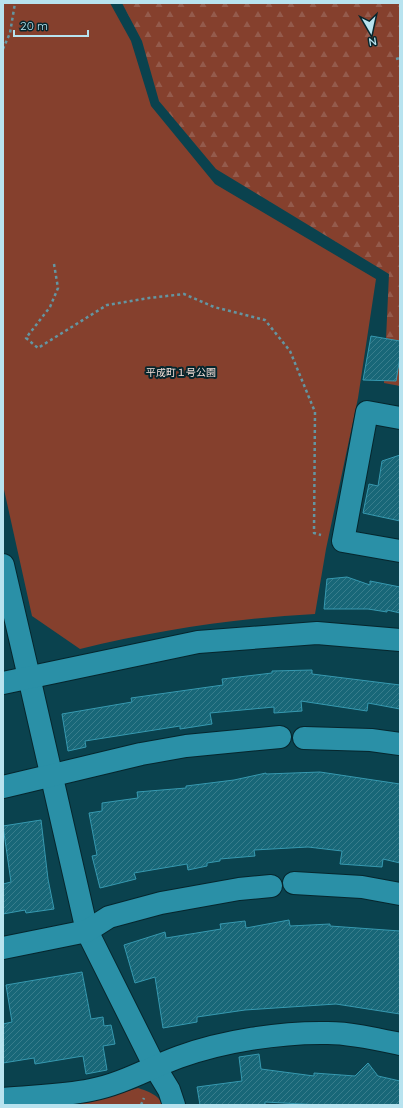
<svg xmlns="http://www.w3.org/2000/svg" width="403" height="1108" viewBox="0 0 403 1108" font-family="Quicksand,'Noto Sans JP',sans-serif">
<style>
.forest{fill:url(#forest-firs)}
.park{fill:#85402d}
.building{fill:url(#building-hatch);stroke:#3699b0}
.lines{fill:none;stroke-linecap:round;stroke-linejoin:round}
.minor-casing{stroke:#06262d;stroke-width:24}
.tertiary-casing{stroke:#06262d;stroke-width:24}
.path{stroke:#6495a1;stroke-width:2.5;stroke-dasharray:3 3;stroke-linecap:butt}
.minor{stroke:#2a90a7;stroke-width:22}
.tertiary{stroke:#2a90a7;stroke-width:22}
.labels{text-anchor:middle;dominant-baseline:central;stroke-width:4;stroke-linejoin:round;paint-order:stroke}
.park-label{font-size:10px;fill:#f4ded7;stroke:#06262d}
</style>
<defs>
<pattern id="forest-firs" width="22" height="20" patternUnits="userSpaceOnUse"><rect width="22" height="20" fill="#85402d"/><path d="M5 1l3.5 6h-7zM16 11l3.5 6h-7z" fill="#945b4c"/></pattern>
<pattern id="building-hatch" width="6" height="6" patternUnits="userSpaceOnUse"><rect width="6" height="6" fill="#186778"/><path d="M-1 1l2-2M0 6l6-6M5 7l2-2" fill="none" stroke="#387d8c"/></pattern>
</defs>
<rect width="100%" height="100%" fill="#0a424e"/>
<polygon class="forest" points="122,3 400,3 400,386 384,383 389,274 216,169 159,101 142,41"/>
<g class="park">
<path d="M3,3H110L131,41L151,106L215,184L376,279L358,398L326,549L315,614C236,618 157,630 80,649L32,616L3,485Z"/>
<path d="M138,1088C147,1091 160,1095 162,1105H68L94,1101Z"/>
</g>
<g class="building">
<polygon points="371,336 400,341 400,357 396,381 363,380"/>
<polygon points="400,455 400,521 363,513 369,484 378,486 382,461"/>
<polygon points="347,577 370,585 370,581 400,587 400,613 387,610 387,612 368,609 324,609 327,579"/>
<polygon points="312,670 312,674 400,685 400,709 368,703 367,711 301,701 302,711 274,713 274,707 210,713 212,724 180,729 180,726 85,741 86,747 68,751 62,714 132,702 131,698 223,685 222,679 272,673 272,671"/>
<polygon points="320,772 400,784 400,863 383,859 382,867 340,864 342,851 308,847 254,850 255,856 220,859 220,861 207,863 207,866 188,870 187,864 134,873 136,879 100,888 92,856 97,855 89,813 102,811 102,803 138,798 137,792 186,788 186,786 234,780 266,773 266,774"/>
<polygon points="41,820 48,879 54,909 26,913 25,910 3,914 3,884 11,882 3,826"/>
<polygon points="289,920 290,926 330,924 330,926 400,931 400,1014 336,1004 245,1010 197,1017 197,1022 163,1028 155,977 135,983 124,945 165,932 166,938 221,929 220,924 245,921 246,928"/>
<polygon points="82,972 91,1019 103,1017 104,1026 111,1025 115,1044 103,1046 107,1070 86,1074 83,1056 35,1064 34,1058 3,1063 3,1024 12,1022 6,985"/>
<polygon points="259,1054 261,1069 314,1076 314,1073 355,1076 368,1063 378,1076 400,1081 400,1105 321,1105 265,1102 265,1105 200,1105 197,1087 242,1081 239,1057"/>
</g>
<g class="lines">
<g class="minor-casing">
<g id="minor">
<polyline points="400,418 367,412 343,541 400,551"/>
<polyline points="29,677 87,931 155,1067 169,1090 174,1105"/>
<polyline points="304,738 371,740 400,744"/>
<polyline points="3,787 141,754 186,746 280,737"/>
<polyline points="294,883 362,887 400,894"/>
<polyline points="3,948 87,931 109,917 161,903 239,889 271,886"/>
<path d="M3,1099C32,1096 62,1096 91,1090C122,1084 149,1068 179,1057C223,1041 281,1032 328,1033C351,1033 377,1039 400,1044"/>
</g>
</g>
<g class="tertiary-casing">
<g id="tertiary">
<polyline points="3,565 29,677"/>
<polyline points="3,683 198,642 317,633 400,640"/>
</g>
</g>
<g class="path">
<polyline points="3,49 10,33 15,3"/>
<polyline points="396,59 400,58"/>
<polyline points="54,264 58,288 50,307 26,338 38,348 107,305 149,298 184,294 214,307 265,320 290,351 315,412 314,533 321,535"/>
<polyline points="141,1105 144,1098"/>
</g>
<use href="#minor" class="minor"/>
<use href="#tertiary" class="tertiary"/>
</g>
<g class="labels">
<g class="park-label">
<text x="181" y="372">平成町１号公園</text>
</g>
</g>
<rect width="403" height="1108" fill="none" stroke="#b8e3ef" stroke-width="8"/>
<g transform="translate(371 32) rotate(171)" stroke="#06262d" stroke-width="3" paint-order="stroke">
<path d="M0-3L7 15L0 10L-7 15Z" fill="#b8e3ef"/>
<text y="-6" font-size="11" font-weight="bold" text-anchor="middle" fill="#b8e3ef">N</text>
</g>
<path d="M14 30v6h74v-6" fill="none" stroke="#b8e3ef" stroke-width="2"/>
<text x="20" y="30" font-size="12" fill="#b8e3ef" stroke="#06262d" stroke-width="3" paint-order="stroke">20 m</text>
</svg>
